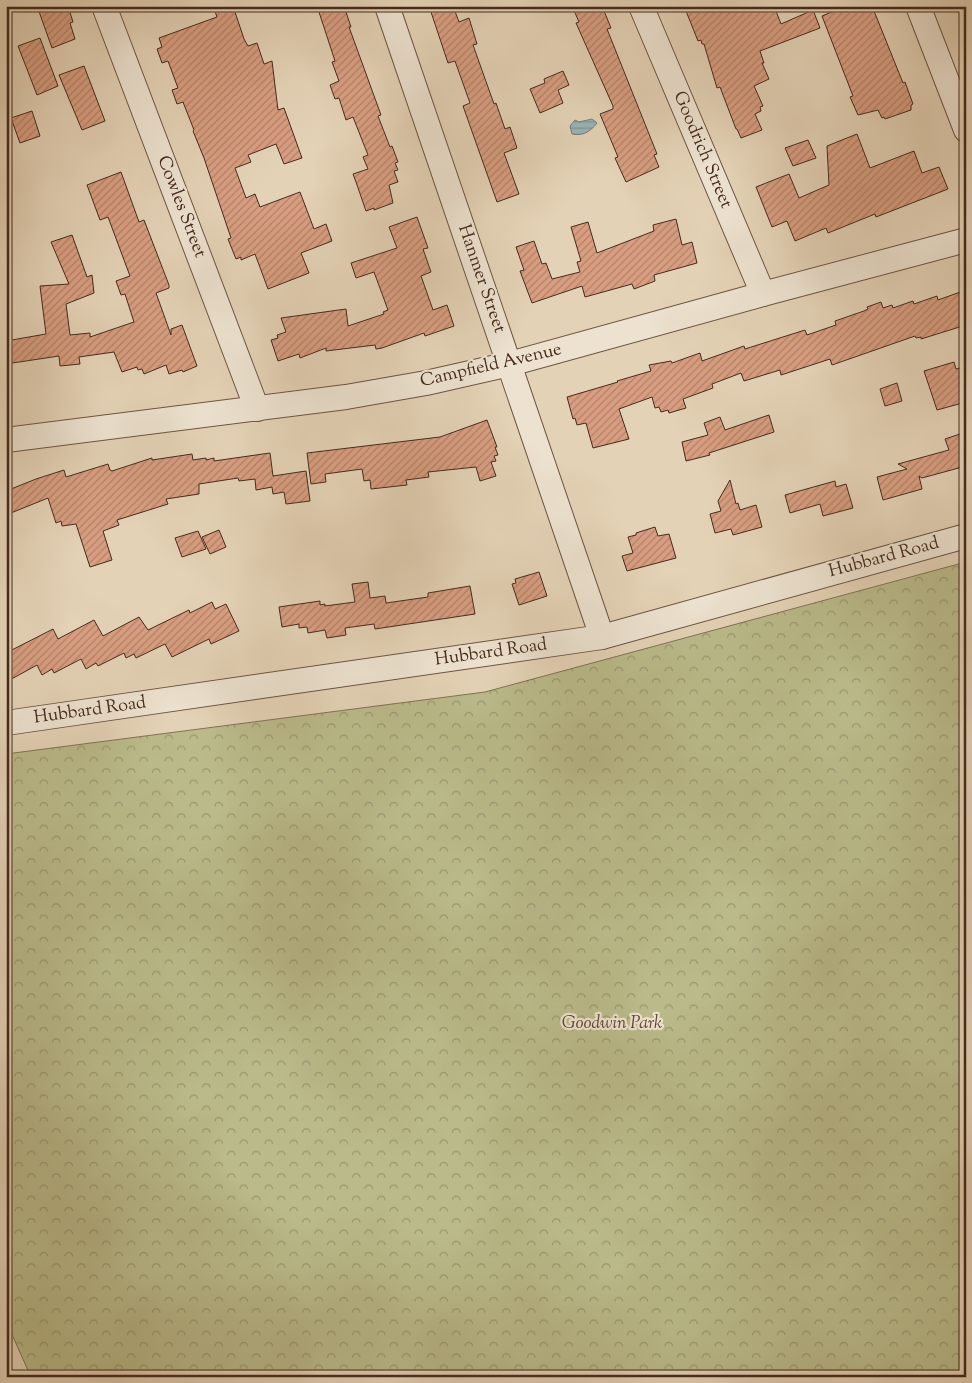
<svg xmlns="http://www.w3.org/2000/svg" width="972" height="1383" viewBox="0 0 972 1383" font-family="'Sorts Mill Goudy',serif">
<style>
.park{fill:url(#park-crowns);stroke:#807253}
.water{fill:url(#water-rules);stroke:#777d7a}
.building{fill:url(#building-hatch);stroke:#452a1c}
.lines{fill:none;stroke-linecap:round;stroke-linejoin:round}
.minor-casing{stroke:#6d5442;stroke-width:26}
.minor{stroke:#ede2d0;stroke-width:24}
.labels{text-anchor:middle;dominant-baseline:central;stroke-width:4.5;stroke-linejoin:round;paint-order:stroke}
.street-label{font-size:18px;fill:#452a1c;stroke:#ede2d0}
.park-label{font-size:18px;font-style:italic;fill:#5c4732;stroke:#ede2d0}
</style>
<defs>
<pattern id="park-crowns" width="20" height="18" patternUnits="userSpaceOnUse" patternTransform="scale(1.25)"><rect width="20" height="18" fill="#baba8a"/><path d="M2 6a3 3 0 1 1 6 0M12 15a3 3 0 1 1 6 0" fill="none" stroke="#999770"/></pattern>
<pattern id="water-rules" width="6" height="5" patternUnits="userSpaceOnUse" patternTransform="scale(1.25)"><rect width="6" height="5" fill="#99b5b8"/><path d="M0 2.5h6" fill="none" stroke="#7f9395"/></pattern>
<pattern id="building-hatch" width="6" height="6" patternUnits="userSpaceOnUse" patternTransform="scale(1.25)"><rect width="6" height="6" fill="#d99e81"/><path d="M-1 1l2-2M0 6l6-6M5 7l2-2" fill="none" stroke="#b28169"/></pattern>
</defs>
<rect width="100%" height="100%" fill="#e4d2b6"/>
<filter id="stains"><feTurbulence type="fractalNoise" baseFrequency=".004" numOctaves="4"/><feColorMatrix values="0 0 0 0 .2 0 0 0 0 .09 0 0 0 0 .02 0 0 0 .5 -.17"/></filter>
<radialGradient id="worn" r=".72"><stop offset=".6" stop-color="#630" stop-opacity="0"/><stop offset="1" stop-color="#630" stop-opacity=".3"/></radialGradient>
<polygon class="park" points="966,562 966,1377 31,1377 6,1321 6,754 485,692"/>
<path class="water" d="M592,119L597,123C590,132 583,136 572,134L570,126L575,120L579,122Z"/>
<g class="building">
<polygon points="37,6 68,6 73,22 70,23 75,39 52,48"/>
<polygon points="213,6 233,6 244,39 248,46 257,43 264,64 272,61 278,110 284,108 302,158 284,164 276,144 248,155 251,162 235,168 246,198 255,194 260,207 300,192 314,229 326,224 332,241 301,253 309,273 268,289 255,254 241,260 241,257 236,259 228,239 231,238 204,158 193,131 194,130 183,102 177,104 172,90 178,88 168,61 162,63 157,49 162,47 159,38 217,17"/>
<polygon points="317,6 344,6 351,27 349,27 381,115 378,116 390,147 392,146 398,162 395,163 398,170 394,171 398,182 389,185 393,203 374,210 374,208 366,211 356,182 353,174 368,169 363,157 368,155 353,117 346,120 339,98 335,99 330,85 339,81 332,62 335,61"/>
<polygon points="429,6 453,6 459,22 469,18 477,44 473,45 494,104 496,103 505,129 510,127 517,148 504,153 519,194 497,202 463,106 470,103 455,61 448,63"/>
<polygon points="572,6 602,6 611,28 607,29 657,154 654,155 659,167 626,182 615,158 618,157 600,114 613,109 613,106 576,23 579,22"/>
<polygon points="684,6 774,6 781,24 813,10 820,28 760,51 764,63 762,63 769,79 754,86 763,106 760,107 761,111 755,114 762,130 741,138 737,129 736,129 720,87 717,88 704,44 702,44 701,40 698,41"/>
<polygon points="846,6 872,6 903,83 905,82 913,104 911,105 911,110 885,119 884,117 882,118 878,110 858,115 850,97 853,96 822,16"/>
<polygon points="40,38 58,86 37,95 18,46"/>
<polygon points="84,66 105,121 82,130 59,75"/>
<polygon points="563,71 569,85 558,90 563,103 540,113 530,89 545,83 544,79"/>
<polygon points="32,111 40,136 20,143 11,118"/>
<polygon points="857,134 870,168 914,151 922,173 939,167 948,189 876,217 875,214 828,233 826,228 795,241 787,221 772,227 756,187 789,174 799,198 829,185 827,146"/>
<polygon points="808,140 816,158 793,166 785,148"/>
<polygon points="121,172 139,222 144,220 169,285 169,288 156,293 171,335 171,329 182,325 197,366 183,372 182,370 169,374 166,365 144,374 142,369 138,370 137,367 122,372 114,352 79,357 80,364 60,366 59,356 6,364 6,341 46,334 40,286 69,284 51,242 72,235 87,277 92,275 94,293 66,304 70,335 90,333 90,337 134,322 125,294 121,295 116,281 130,276 108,217 100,220 87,185"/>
<polygon points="417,217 428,248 423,249 431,272 421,276 433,310 447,305 454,326 425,336 424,333 382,348 376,349 375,345 326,351 326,348 300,358 299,354 278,361 271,340 278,338 277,335 286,332 281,318 346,309 348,326 384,314 383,312 388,310 374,272 356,278 351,263 397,248 389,227"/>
<polygon points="676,219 682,245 692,242 697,263 654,275 655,281 634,289 632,284 585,297 582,286 532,303 520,271 524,270 516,247 534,241 542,264 546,263 552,279 580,272 577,262 581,261 571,227 588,222 597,253 654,231 653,225"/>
<polygon points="966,290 966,325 921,339 921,337 916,338 915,336 832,365 830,359 781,375 780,370 744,381 741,373 712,384 713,388 683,399 686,408 669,413 668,410 661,412 659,407 655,408 652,397 619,409 629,439 593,448 586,423 577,425 575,418 573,419 567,397 618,382 617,381 651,371 649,365 671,361 672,363 700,353 702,361 744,346 745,349 805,330 807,335 836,325 835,321 864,311 868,309 867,307 881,302 883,308 892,305 893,308 913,301 914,304 937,296 938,300"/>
<polygon points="954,362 956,369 966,366 966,402 937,410 924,371"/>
<polygon points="897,383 902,401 885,406 880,389"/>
<polygon points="769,415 774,432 709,453 710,455 686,461 682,442 708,435 704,423 720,417 725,430"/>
<polygon points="487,420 497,447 495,447 498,455 494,456 496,461 491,462 496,476 480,481 476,467 428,472 429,477 406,480 407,485 371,489 370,480 364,481 362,469 325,474 326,482 311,484 307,453 440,437"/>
<polygon points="966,432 966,466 922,478 919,476 922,489 883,500 877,477 907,469 898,464 949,450 945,439"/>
<polygon points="270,453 273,476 306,471 310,501 286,504 284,492 273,494 272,487 256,490 255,479 239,481 238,478 199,484 199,494 166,499 168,504 117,520 119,525 103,531 112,560 90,567 76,524 62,526 61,521 56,523 48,498 6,515 6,491 36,479 64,470 66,477 108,464 110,470 112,471 152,458 152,460 192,454 193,460 206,458 206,460 214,458 214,461"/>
<polygon points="730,480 736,504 738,503 740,510 756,505 762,527 733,535 731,529 715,533 710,514 721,511 718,501"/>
<polygon points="835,481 836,487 846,484 853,508 823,516 820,504 790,513 785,495"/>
<polygon points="655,527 658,536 669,534 676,558 627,571 622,556 633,553 628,537 636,535 636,533"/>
<polygon points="219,530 226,547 210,554 202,537"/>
<polygon points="198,531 206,549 182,557 175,538"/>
<polygon points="539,572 547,596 519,605 512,584 516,583 515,579"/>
<polygon points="368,582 370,598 385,596 386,603 428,597 428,593 470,586 475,614 375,629 374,624 345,628 346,635 327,638 325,630 308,633 307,627 299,628 299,624 282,627 279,607 320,601 320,605 325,604 325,606 355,602 352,584"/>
<polygon points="212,602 215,609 226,604 239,631 211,644 209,639 172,657 165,644 136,658 134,654 126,658 124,653 98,666 96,663 86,669 81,659 54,673 52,669 42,675 37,665 6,682 6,653 53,629 58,639 94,620 103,636 139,617 148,630 189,610 190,613"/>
</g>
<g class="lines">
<g class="minor-casing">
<g id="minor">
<polyline points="104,6 257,409"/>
<polyline points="387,6 602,637"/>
<polyline points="641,6 763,294"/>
<polyline points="918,6 966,130"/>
<polyline points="6,440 346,397 426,383 510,364 763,294 966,240"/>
<polyline points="6,723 602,637 966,536"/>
</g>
</g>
<use href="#minor" class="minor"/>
</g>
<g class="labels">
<g class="street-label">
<text transform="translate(702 150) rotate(67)">Goodrich Street</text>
<text transform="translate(181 207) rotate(69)">Cowles Street</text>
<text transform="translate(481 279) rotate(71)">Hanmer Street</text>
<text transform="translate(491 366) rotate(-13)">Campfield Avenue</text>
<text transform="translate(884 558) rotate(-15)">Hubbard Road</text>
<text transform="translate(491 653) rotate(-8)">Hubbard Road</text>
<text transform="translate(90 711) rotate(-8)">Hubbard Road</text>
</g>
<g class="park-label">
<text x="612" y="1024">Goodwin Park</text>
</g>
</g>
<rect width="972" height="1383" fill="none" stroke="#e4d2b6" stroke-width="25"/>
<rect x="8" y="8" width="957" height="1368" fill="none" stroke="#452a1c" stroke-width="2.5"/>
<rect x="12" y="12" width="947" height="1358" fill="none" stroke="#452a1c"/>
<rect width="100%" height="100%" filter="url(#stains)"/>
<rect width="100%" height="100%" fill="url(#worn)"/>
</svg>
